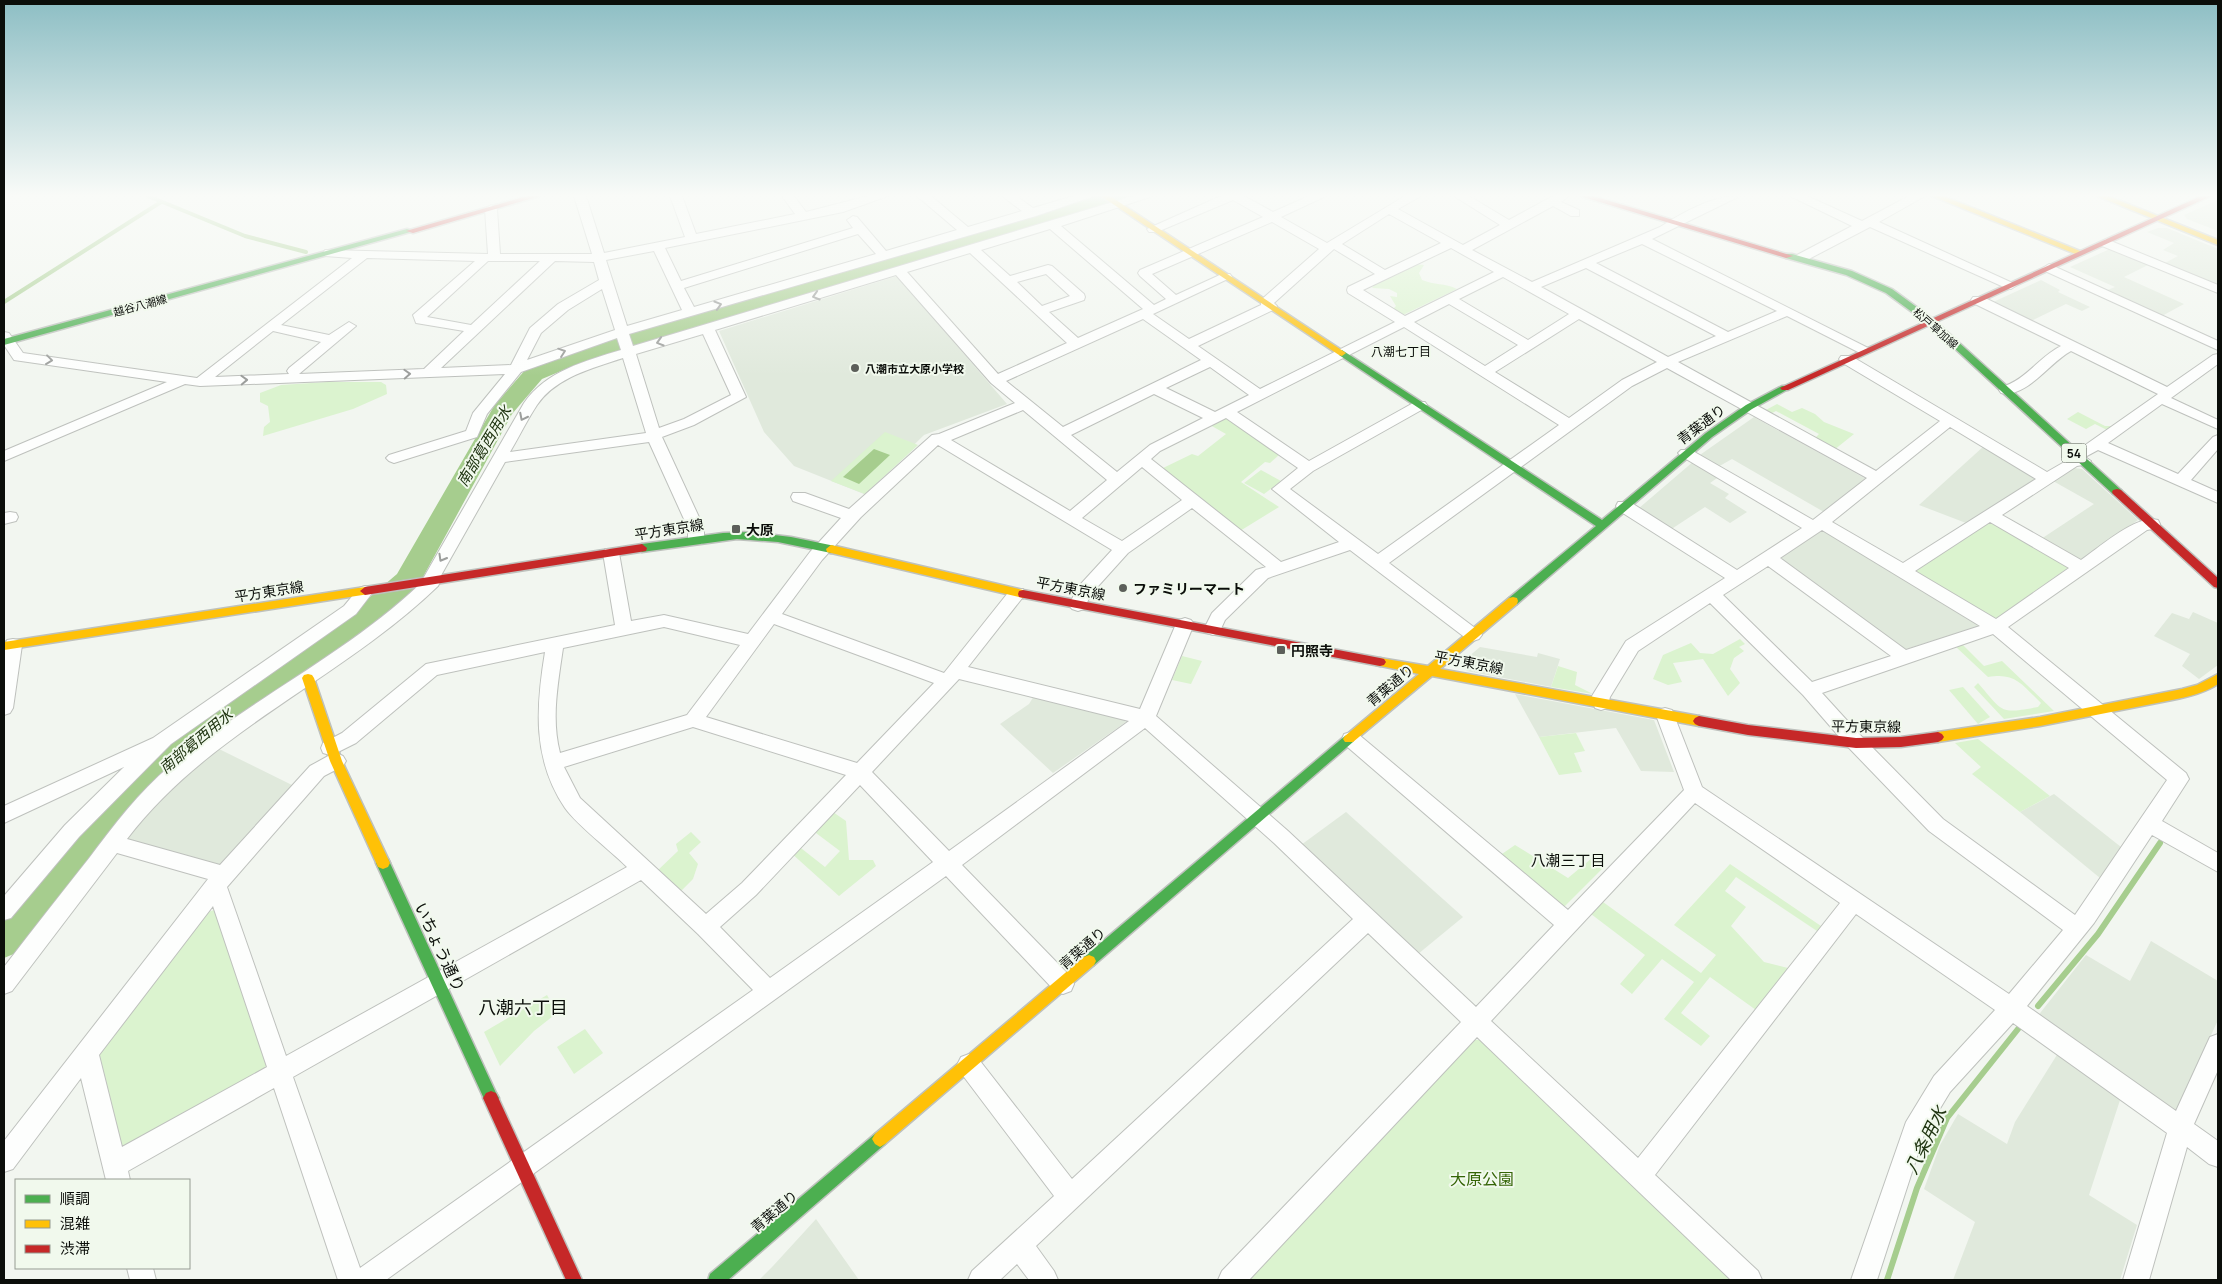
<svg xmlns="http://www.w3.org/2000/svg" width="2222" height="1284" viewBox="0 0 2222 1284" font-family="Manrope,'Noto Sans JP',sans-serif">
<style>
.built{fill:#e0e9dc}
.green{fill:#dbf3cf}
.water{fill:#a6cd8e}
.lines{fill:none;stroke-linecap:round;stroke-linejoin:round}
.stream-far1{stroke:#a6cd8e;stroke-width:4}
.stream{stroke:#a6cd8e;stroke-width:6}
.river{fill:#a6cd8e;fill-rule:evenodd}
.street-casing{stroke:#bec1bd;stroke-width:2}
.fast-casing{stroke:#bec1bd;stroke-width:3}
.slow-casing{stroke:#bec1bd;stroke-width:3}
.jam-casing{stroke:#bec1bd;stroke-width:3}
.street{fill:#fdfefd;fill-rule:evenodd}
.fast{fill:#4caf50;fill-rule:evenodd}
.slow{fill:#ffc107;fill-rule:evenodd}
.jam{fill:#c62828;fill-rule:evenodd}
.oneway{stroke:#9c9e9c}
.poi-dot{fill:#5c5f5a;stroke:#f1f9ed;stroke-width:2}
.labels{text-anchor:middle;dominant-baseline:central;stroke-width:4;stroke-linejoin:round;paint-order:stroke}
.far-street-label{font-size:11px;fill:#0b0e0a;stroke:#f1f9ed}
.far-poi-label{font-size:11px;font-weight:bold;fill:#0b0e0a;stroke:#f1f9ed;text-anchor:start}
.far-neighbourhood-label{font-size:12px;fill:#0b0e0a;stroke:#f1f9ed}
.shield{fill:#f1f9ed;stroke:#50544e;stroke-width:1}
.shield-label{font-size:12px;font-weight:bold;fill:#0b0e0a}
.street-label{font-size:14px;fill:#0b0e0a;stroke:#f1f9ed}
.poi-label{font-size:14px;font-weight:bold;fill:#0b0e0a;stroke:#f1f9ed;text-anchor:start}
.water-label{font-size:15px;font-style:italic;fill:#203512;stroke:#f1f9ed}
.neighbourhood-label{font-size:15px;fill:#0b0e0a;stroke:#f1f9ed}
.near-street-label{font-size:16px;fill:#0b0e0a;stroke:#f1f9ed}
.near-park-label{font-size:16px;fill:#356507;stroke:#f1f9ed}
.near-neighbourhood-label{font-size:18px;fill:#0b0e0a;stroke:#f1f9ed}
.near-water-label{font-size:18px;font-style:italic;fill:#203512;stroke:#f1f9ed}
</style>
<rect width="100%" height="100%" fill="#f2f6f0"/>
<g class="built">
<polygon points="2218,200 2218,231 2187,219 2184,215"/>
<polygon points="2158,228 2167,228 2218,249 2218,287 2163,264 2178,256 2163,250 2174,243 2147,232"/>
<polygon points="2112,248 2150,264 2124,277 2184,304 2160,317 2105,291 2115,287 2070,267"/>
<polygon points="897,276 1007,404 924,435 864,494 794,466 764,432 719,331"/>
<polygon points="2041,280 2060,290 2058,292 2090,307 2082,311 2066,304 2029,322 1991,303"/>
<polygon points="1754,417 1866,479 1824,512 1732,459 1716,468 1697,457"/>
<polygon points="1984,446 2037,478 1966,523 1919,505"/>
<polygon points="1694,461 1720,476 1710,483 1729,494 1725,498 1747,512 1730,523 1705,507 1670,530 1638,509"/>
<polygon points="2074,468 2082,469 2138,520 2076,563 2038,541 2094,504 2053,481"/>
<polygon points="1824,529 1978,620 1979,626 1903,650 1778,559"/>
<polygon points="2193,612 2218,623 2218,665 2199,679 2182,666 2190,654 2154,636 2172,613 2189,619"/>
<polygon points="1480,647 1537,657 1538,653 1560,659 1551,687 1467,671 1461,663"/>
<polygon points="1515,694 1654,720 1674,772 1641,771 1616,728 1539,737"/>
<polygon points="1034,696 1122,717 1126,722 1053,773 1000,724 1029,704"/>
<polygon points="215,747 294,786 222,867 123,838 180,775"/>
<polygon points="2054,794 2121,847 2100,878 2020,812"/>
<polygon points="1346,812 1463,917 1418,954 1301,845"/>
<polygon points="2151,941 2218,981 2218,1020 2177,1109 2167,1109 2037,1017 2086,955 2130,981"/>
<polygon points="2060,1050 2122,1094 2089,1195 2137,1225 2120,1280 1953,1280 1975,1222 1924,1189 1940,1145 1958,1114 2007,1144 2015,1122"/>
<polygon points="816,1219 859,1280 759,1280 773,1266"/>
</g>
<g class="green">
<path d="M1415,264L1424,265L1419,273L1422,280C1434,285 1445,283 1457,289L1403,315L1393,309L1396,306L1390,296L1397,297V293L1389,289L1372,288L1375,284Z"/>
<polygon points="327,382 381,382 386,385 387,394 353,409 263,436 264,427 270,422 268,406 260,402 260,393 281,385"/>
<polygon points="1777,404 1792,412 1802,408 1815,414 1824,422 1854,434 1834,450 1814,439 1819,434 1776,411 1770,414 1764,411"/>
<polygon points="2078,412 2105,426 2112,426 2107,430 2095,424 2086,429 2067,419"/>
<polygon points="1226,417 1279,455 1270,463 1265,462 1241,482 1279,507 1240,531 1161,469 1192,454 1198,456 1226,434 1210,425"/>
<polygon points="885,432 918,445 865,494 831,481"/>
<polygon points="1261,470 1281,481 1264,494 1244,483"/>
<polygon points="1990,522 2069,567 1997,618 1988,617 1918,575 1915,569"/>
<polygon points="1740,639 1745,644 1739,647 1744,651 1734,658 1730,669 1740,683 1728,696 1703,659 1673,663 1682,682 1668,685 1653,679 1663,655 1691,643 1700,653 1713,654"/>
<path d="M1963,645L1984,666L2002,661L2054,711L2004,719L1974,687L1978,683C2004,713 1999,714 2038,707L2041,703C2022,685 2016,672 1988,677L1956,647Z"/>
<polygon points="1182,656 1202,661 1191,684 1172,680"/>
<polygon points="1558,666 1577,672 1575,685 1593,694 1551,687"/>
<polygon points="1963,687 1990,717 1978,724 1949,690"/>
<polygon points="1576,733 1585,751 1574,753 1582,772 1559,775 1539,737"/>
<polygon points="1978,739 2050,796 2020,812 1972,774 1981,767 1955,743"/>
<polygon points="830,810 846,821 849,860 873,860 876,866 839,896 790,852 797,845 825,867 840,851 812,830"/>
<polygon points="691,832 701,842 689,853 698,864 693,879 679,893 656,872 678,851 676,844"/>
<polygon points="1515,845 1568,878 1592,858 1605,866 1562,909 1499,856"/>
<polygon points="1730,864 1821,926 1817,931 1736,877 1725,891 1746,907 1731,926 1764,962 1788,968 1756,1010 1710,977 1681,1013 1710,1036 1701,1046 1664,1019 1694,982 1662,959 1632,994 1620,984 1645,955 1591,914 1603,902 1701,973 1716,955 1674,925"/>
<polygon points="214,910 267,1064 260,1075 133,1146 122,1145 98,1048 202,914"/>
<polygon points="547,995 557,1013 534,1031 500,1066 484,1032"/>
<polygon points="585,1029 603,1053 574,1074 557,1047"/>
<polygon points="1473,1040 1485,1040 1736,1280 1247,1280"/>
</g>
<polygon class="water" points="874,449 890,455 859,484 843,477"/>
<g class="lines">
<g class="stream-far1">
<polyline points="148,196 245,236 306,252"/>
<polyline points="4,302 161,202"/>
</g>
<g class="stream">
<polyline points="2038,1006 2098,934 2160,843"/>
<polyline points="1887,1280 1917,1188 1947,1118 2018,1029"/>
</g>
<polygon class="river" points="1097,196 1128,196 1126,200 580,363 542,379 512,414 417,588 390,611 246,716 119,827 16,953 4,958 4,916 95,807 224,700 370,597 397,574 494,406 526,369 564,353"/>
<g class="street-casing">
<g id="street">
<path d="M574,196H586L604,253L685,237L670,196H682L696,234L795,214L782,196H794L806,212L868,196H888L843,212L665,248L681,281L853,228L847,220L853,216L857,217L886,251L957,230L917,196H931L968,227L1022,211L1002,196H1016L1033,208L1074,196H1094L1036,216L629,334L633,346L1133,196H1153L1061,226L1154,305L1166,299L1140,276L1138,273L1140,270L1263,217L1233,200L1157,232H1149L1147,229L1221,196H1244L1273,212L1309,196H1326L1281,217L1327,243L1405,196H1421L1398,209L1463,245L1500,225L1454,196H1469L1509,220L1553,196H1569L1561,202L1579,210V216H1571L1553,206L1472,250L1532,282L1660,227C1684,212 1711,196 1740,196L1652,239L1872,350L1865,354L1860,353L1787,316L1678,362L1876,471L1940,421L1841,362L1839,359L1841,356H1851L2047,472L2073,457L2066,453L2069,450L2081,448L2158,394L2071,351C2050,362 2026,399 2001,393L1999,390L2001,387C2025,381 2039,357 2061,346L1973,303L1971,300L1973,297H1983L2167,387L2213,355L2218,354V364L2171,398L2218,420V429L2162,404L2108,443L2178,474L2213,437L2218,435V449L2191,480L2218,492V503L2098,450L2085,457L2091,461L2088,464L2077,466L2002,515L2081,560C2099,548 2136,514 2158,520L2160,524L2158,528L2147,530L2008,627L2186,773L2189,779L2162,821L2218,853V872L2152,835L2094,923L2027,1006L2176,1111L2210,1037L2218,1034V1070L2194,1124L2218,1141V1167L2209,1164L2187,1147L2149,1280H2123L2167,1133L2013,1023L1950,1092L1924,1135L1877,1280H1851L1906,1122L1934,1076L1995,1010L1856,914L1655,1175L1758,1271L1762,1280H1731L1477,1037L1249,1280H1218L1222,1271L1461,1022L1368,933L1036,1246L1054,1271L1058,1280H1029L1017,1264L1000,1280H968L972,1271L1054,1196L961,1073L957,1065L961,1057L969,1054L977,1057L1072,1179L1353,919L1274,843L1145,728L962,865L1071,977L1074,984L1071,991L1063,994L1055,991L946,876L386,1280H338L274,1088L128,1171L130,1180H106L81,1078L13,1169L4,1172V1141L208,879L117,853L12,991L4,994V967C32,930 61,894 90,857C114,825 139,792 170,766C249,700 345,655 420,584L524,403C546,371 585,361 621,350L617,338L521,372L487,414L477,437L394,463L389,461L386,458L389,455L466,431L473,413L505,374L200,386L185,384L4,461V451L167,382L14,360L4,345V332L9,333L23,353L197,378L352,258L325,256L323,253L325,250L488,254L485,209L491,205L497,209L500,254H592ZM1389,214L1441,243L1385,270L1342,244ZM1272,222L1319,249L1261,300V305L1189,339L1153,314L1232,277L1230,274H1222L1176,295L1152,274ZM1050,229L1143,309L1078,338L1049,312L1084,300L1085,297L1084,294L1052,266L1048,265L1010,276L981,250ZM858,234L876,254L694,307L684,288ZM1642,244L1777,311L1728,332L1596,263ZM1451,248L1494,272L1405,316L1363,290ZM1334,249L1375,274L1348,287L1347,290L1348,293L1395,322L1260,389L1198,346L1275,309L1277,306L1274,303ZM654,251L682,310L627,326L606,260ZM970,253L1067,343L998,374L907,272ZM367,258L475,261L413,315L416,323L464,331L424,369L299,374L356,326L349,322L329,335L281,325ZM488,261H540L471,325L427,317ZM555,261L594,262L599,280L558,304L530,328L511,365L441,368ZM1586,268L1716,336L1668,357L1541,287ZM1046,274L1070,296L1042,306L1017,282ZM896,275L991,383L1015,403L939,434L932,435L849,509L805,493H793L791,497L793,501L841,518L810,552L748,634L664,615L631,621L619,553L617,549H605L603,553L615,625L426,664L342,733L323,743L321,748L323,753L330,755L310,766L220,865L127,839C209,731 342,679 438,586L440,582L439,579L505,462L649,442L688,528V540L690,544H702L704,540V528L662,437L694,425L746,397L715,330ZM1503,277L1569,314L1528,340L1459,299ZM602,289L615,330L527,360L541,333L568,310ZM1449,304L1518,345L1485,366L1414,322ZM1143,319L1201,360L1063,427L1006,381ZM1579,319L1657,362L1622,380L1569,418L1495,372ZM1404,327L1559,425L1378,554L1290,489L1313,471L1425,408L1427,405L1425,402H1415L1309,461L1237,412ZM273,331L321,342L289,368L287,371L289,374L215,377ZM703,334L731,395L684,419L659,428L636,354ZM623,358L646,433L510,452C519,437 527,420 537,405C556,377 593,368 623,358ZM1210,367L1249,395L1215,412L1166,388ZM1667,368L1867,478L1813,520L1691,450H1681L1678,453L1681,456L1802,528L1737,570L1630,502H1618L1616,506L1618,510L1725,578L1626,641L1592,696L1595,708L1601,710L1607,708L1610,697L1638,651L1710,603L1803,695L1849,748L1929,831L2063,930L2009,994L1702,787L1674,715L1672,710L1665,708L1658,710L1656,715L1684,790L1568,910L1358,734L1351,732L1344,734L1342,739L1344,744L1554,925L1476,1007L1288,831L1156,716L1194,624L1191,620L1185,618L1179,620L1176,624L1140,709L968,667L1023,597L1025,593L1023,589H1011L944,673L782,614L822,560L861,517L938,445L1112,550L1078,587L1069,605L1072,609L1078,611L1084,609L1091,594L1128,553L1192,508L1266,567L1256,570L1212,613L1204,629L1207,633L1213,635L1219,633L1225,620L1268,578L1350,550L1467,639L1473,641L1479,639L1482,635L1479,631L1389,563L1632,386ZM1154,394L1203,418L1150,445L1117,472L1071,435ZM1023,410L1107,480L1070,511L951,440ZM1226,418L1298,468L1272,489L1339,542L1281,562L1151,459L1160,451ZM1950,427L2036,479L1903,563L1832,522ZM1142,467L1182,500L1122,541L1082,518ZM1990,522L2069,568L1996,619L1915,571ZM1822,530L1980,626L1906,650L1780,558ZM1768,566L1891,656L1812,682L1723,595ZM774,624L934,683L857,763L706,717ZM664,627L740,645L687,715L560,753C551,719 558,683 563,648ZM1993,634L2167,780L2075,915L1943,819L1863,738L1822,693ZM545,652C536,707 532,759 565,808C577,825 611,851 627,867L286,1056L227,887L324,776L343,766L346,761L343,756L336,753L356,743L437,675ZM959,679L1129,721L949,851L872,772ZM693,727L846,775L742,883L706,914L580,798L564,767ZM860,785L933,862L770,978L720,927L756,895ZM1695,803L1840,903L1638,1158L1491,1021ZM641,880L698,934L753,990L360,1268L293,1077ZM213,906L267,1067L122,1147L99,1055Z"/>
<polygon points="1790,196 1807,196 1862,221 1909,196 1925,196 1879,222 2017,285 2011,289 2006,288 1870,227 1805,261 1797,261 1795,258 1797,255 1852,226"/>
<polygon points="2106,239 2218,285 2218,293 2102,246 2100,243"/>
<polygon points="2049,264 2218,341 2218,350 2045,271 2043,268"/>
<polygon points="10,512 16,513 18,517 16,521 4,524 4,513"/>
<polygon points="365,586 371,588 373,592 356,614 171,744 79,837 11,918 4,920 4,896 65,825 124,767 4,823 4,806 153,738 344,606 359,588"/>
<polygon points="13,639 19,640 22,645 13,708 10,713 4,715 4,648 7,640"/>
<polygon points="127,1268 153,1268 156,1280 130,1280"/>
</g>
</g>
<g class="fast-casing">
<g id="fast">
<polygon points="407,229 414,231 4,345 4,339"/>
<polygon points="1786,254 1792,254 1852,271 1892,289 1933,319 2121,490 2122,492 2121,494 2113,494 1927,323 1886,293 1846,275 1786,258"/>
<polygon points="1342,350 1602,520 1706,433 1746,405 1782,386 1788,386 1790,388 1752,409 1712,437 1517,604 1509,604 1508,601 1509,598 1596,526 1339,355 1339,351"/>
<polygon points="750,532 791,537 835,546 836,549 831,553 778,542 737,539 642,552 637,548 642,544 723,533"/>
<polygon points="1349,734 1353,736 1355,739 1353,742 1094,965 1089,967 1084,965 1082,961 1084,957 1345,736"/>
<polygon points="383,857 388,859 390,863 496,1093 499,1098 496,1103 491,1105 486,1103 376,863 378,859"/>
<polygon points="880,1131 885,1134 888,1139 885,1144 728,1280 708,1280 710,1274 875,1134"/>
</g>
</g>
<g class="slow-casing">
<g id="slow">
<polygon points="1101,196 1110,196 1346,353 1342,356 1339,355"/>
<polygon points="1932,196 1943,196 2085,253 2078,255"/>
<polygon points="2097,196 2108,196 2218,240 2218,245"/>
<polygon points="831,545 1023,590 1028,594 1023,598 827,552 826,549"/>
<polygon points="365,587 370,591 369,594 4,650 4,642"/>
<polygon points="1513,597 1517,598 1518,601 1517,604 1440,669 1699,716 1703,718 1705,721 1703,724 1699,726 1432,676 1353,742 1345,742 1343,739 1345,736 1419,674 1376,665 1374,662 1376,659 1380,658 1428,666 1509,598"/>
<polygon points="308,674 312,675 314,678 342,761 390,863 388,867 383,869 378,867 330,761 302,678 304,675"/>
<path d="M2218,674V684C2204,693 2188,697 2172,700L2040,726L1938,742L1934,740L1932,737L1934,734L1938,732L2040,717L2182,689L2197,685Z"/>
<polygon points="1089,955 1094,957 1096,961 1094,965 885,1144 880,1147 875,1144 872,1139 875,1134 1084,957"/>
</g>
</g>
<g class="jam-casing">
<g id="jam">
<polygon points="527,196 540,196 413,233 406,231"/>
<polygon points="1580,196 1593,196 1793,256 1786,258"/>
<polygon points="2201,196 2211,196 1788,390 1782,390 1780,388"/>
<polygon points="2117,489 2121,490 2218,578 2218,588 2214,587 2113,494 2112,492 2113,490"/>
<polygon points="642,544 647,548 646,551 365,595 360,591 365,587"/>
<polygon points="1023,590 1380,658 1384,659 1386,662 1384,665 1380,666 1019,597 1018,594 1019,591"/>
<polygon points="1699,716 1748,725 1856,738 1901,737 1938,732 1942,734 1944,737 1942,740 1938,742 1901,747 1856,748 1748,735 1699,726 1695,724 1693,721 1695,718"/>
<polygon points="491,1091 496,1093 582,1280 566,1280 483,1098 486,1093"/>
</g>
</g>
<use href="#street" class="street"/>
<use href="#fast" class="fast"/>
<use href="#slow" class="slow"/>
<use href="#jam" class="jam"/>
</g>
<defs><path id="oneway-chevron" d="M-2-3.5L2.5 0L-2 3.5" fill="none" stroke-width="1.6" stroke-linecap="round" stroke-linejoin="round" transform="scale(1.25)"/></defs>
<g class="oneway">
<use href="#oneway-chevron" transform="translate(816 296) rotate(163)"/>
<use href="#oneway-chevron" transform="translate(718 305) rotate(-17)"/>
<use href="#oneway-chevron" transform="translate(660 342) rotate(163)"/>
<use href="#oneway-chevron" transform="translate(562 352) rotate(-19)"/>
<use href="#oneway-chevron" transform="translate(49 360) rotate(7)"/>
<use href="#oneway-chevron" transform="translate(407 374) rotate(-3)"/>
<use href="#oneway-chevron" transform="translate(244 380) rotate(-2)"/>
<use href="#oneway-chevron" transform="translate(523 417) rotate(117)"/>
<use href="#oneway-chevron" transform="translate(442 558) rotate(120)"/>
</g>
<linearGradient id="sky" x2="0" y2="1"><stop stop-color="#8dbec4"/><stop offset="0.52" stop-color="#f9fbf8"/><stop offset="1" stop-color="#f9fbf8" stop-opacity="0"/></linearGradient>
<rect width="2222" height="376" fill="url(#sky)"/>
<g class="poi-dot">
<circle cx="855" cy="368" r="5"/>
<rect x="731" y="524" width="10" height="10" rx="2.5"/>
<circle cx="1123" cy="588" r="5"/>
<rect x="1276" y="645" width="10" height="10" rx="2.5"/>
</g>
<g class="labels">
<g class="far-street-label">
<text transform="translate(140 305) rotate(-15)">越谷八潮線</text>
<text transform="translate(1936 328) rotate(41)">松戸草加線</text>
</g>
<g class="far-poi-label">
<text x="865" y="368">八潮市立大原小学校</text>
</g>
<g class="far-neighbourhood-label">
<text x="1401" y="351">八潮七丁目</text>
</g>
<rect class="shield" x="2061.5" y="443.5" width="25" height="19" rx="4"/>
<g class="shield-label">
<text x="2074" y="453">54</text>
</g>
<g class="street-label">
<text transform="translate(1701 424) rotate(-37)">青葉通り</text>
<text transform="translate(669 529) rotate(-9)">平方東京線</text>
<text transform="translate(1071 588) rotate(11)">平方東京線</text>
<text transform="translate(269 591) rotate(-9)">平方東京線</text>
<text transform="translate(1469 662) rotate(11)">平方東京線</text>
<text transform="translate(1390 685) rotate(-40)">青葉通り</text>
<text transform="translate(1866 726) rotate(1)">平方東京線</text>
<text transform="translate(1082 948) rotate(-41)">青葉通り</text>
<text transform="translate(774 1211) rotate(-40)">青葉通り</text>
</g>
<g class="poi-label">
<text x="746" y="529">大原</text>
<text x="1133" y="588">ファミリーマート</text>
<text x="1291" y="650">円照寺</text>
</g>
<g class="water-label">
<text transform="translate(484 446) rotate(-59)">南部葛西用水</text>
<text transform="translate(196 741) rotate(-40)">南部葛西用水</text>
</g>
<g class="neighbourhood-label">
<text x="1568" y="860">八潮三丁目</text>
</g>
<g class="near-street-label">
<text transform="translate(440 947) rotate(65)">いちょう通り</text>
</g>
<g class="near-park-label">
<text x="1482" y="1179">大原公園</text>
</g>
<g class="near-neighbourhood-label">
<text x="523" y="1007">八潮六丁目</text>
</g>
<g class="near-water-label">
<text transform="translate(1925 1140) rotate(-64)">八条用水</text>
</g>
</g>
<rect width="2222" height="1284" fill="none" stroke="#0b0e0a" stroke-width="10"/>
<rect x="15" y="1179" width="175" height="90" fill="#f1f9ed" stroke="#959b92"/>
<rect x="25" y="1195" width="25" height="8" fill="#4caf50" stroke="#959b92"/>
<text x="60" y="1204" font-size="15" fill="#0b0e0a">順調</text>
<rect x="25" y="1220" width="25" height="8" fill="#ffc107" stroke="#959b92"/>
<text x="60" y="1229" font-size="15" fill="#0b0e0a">混雑</text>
<rect x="25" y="1245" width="25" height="8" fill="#c62828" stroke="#959b92"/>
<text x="60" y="1254" font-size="15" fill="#0b0e0a">渋滞</text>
</svg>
